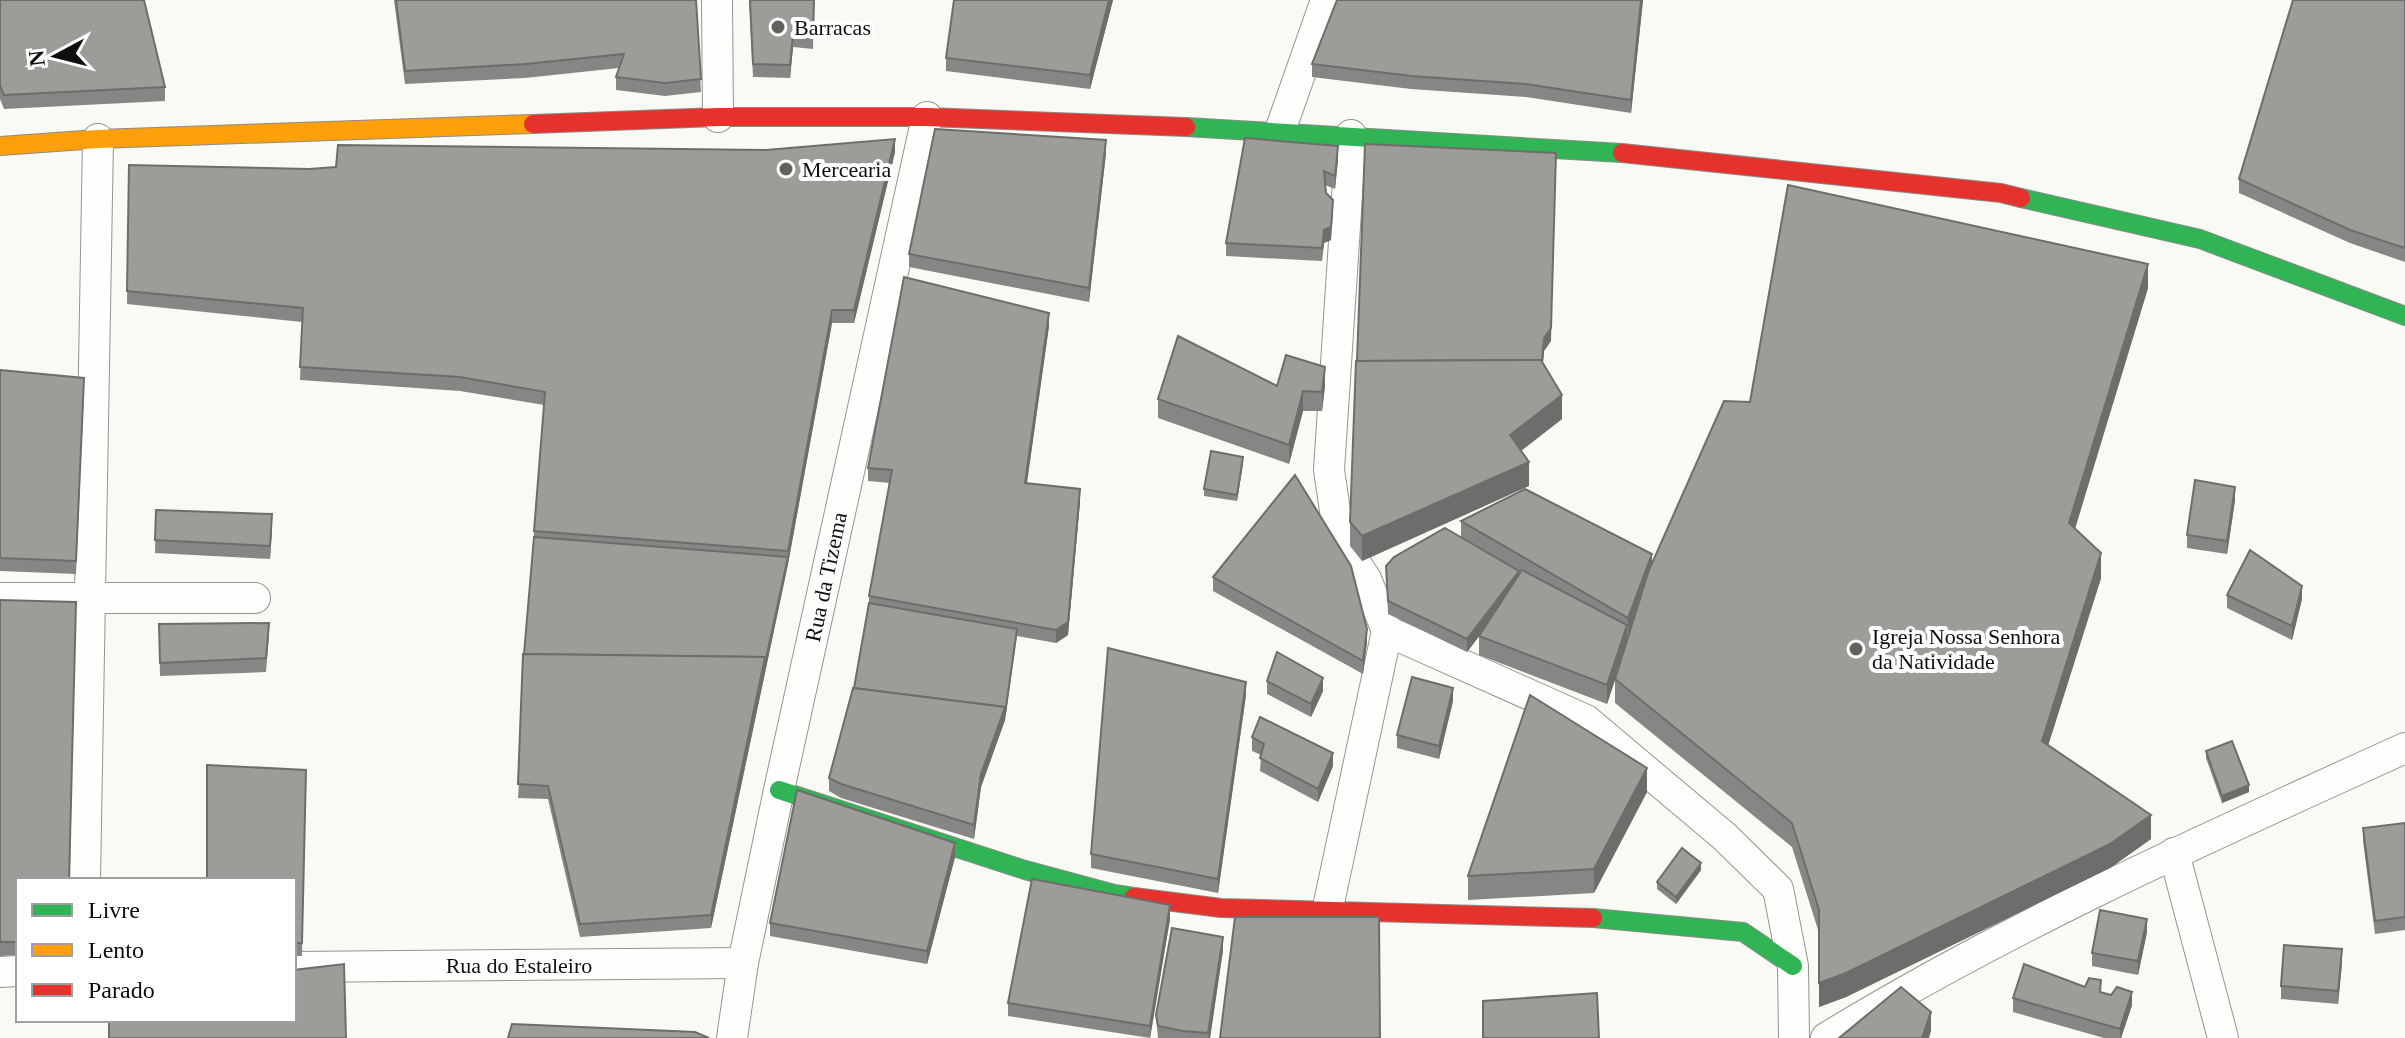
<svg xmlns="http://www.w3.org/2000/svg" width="2405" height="1038" viewBox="0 0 2405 1038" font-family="'Times New Roman',serif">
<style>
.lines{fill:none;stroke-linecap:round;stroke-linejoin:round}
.street-casing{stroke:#949492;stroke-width:32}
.fast-casing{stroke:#8b8b88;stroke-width:20}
.slow-casing{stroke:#8b8b88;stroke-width:20}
.jam-casing{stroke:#8b8b88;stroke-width:20}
.street{stroke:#fefefd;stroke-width:30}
.fast{stroke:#30b455;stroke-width:18}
.slow{stroke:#ff9f0a;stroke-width:18}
.jam{stroke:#e5322d;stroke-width:18}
.wall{fill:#888684}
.shaded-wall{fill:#6f6d6b}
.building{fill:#9e9c99;stroke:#6f6d6b;stroke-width:2}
.poi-dot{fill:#61615e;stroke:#fff;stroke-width:3}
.labels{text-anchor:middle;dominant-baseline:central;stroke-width:8;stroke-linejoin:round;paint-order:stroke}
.poi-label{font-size:22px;fill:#0e0e0e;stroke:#fff;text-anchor:start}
.street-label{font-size:22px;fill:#0e0e0e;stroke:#fff}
</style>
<rect width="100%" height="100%" fill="#fafaf4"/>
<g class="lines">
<g class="street-casing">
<g id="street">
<polyline points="717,0 718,117"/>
<polyline points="1280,131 1326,0"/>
<polyline points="0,598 255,598"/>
<polyline points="1387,631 1586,720 1725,837 1778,889 1793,966 1794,1038"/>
<polyline points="2174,853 2223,1038"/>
<polyline points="85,880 98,139"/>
<polyline points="1327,912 1387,631 1366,579 1339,538 1329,470 1351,135"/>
<polyline points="294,967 743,963"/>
<polyline points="0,972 18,971"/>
<polyline points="732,1038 743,963 779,790 927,117"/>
<path d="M1826,1038C2011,925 2209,837 2405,748"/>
</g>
</g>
<g class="fast-casing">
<g id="fast">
<polyline points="1186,127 1622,153"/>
<polyline points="2021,198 2200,239 2405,316"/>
<polyline points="779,790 1025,870 1114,894 1134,897"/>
<polyline points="1593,918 1743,932 1793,966"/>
</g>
</g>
<g class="slow-casing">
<polyline id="slow" points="0,146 98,139 533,124"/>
</g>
<g class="jam-casing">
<g id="jam">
<polyline points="533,124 718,117 927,117 1186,127"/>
<polyline points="1622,153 2001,193 2021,198"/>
<polyline points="1134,897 1221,908 1593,918"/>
</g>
</g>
<use href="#street" class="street"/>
<use href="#fast" class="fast"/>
<use href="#slow" class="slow"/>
<use href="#jam" class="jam"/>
</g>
<g class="wall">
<polygon points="0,0 165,87 165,101 4,109 0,99"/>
<polygon points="394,0 696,0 701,92 665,96 616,90 616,77 619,68 525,78 405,84"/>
<polygon points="749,0 814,0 813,49 793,47 790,78 753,77"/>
<polygon points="1113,0 1090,89 946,71 946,58"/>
<polygon points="1337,0 1643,0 1631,113 1526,97 1411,89 1312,77 1312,64"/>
<polygon points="2405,0 2405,262 2350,243 2239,193 2239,179"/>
<polygon points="895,152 854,323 832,323 788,564 711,928 580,937 548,799 518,798 534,531 544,405 460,391 300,380 302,322 127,304 129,165 309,169"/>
<polygon points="1106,153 1089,302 909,267 909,254"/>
<polygon points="1338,159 1335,189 1325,185 1326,193 1333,213 1331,240 1324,243 1322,261 1226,256 1226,243"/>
<polygon points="2148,288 2075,529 2101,578 2048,745 2151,839 2110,868 1846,997 1819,1007 1819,933 1792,847 1615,703 1615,679 1617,674 1607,704 1479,655 1479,636 1467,652 1388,614 1386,566 1461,537 1461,521 1652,564 1750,402"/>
<polygon points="1049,326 1027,483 1080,502 1068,635 1056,643 1017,636 1005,720 981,787 974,839 841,798 829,791 829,778 854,688 869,603 869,596 890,483 868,481 868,468"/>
<polygon points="1551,341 1544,351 1543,363 1562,419 1521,451 1529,486 1362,561 1350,546 1350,522"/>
<polygon points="0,370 84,392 76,574 0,571"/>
<polygon points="1277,386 1325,386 1322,411 1303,411 1289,464 1158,418 1158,399"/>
<polygon points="1243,463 1237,501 1204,496 1204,489"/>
<polygon points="2235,500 2227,554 2187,548 2187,535"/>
<polygon points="156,510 272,527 270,559 155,553"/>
<polygon points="1213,577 1367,642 1363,674 1213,591"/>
<polygon points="2227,595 2302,599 2292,640 2227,608"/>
<polygon points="0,600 18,880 18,955 0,956"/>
<polygon points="159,624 269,636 266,672 160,676"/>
<polygon points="1267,681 1323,691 1311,717 1267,694"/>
<polygon points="1246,695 1218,893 1091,868 1091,854"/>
<polygon points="1453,701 1439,759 1397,748 1397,735"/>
<polygon points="1252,737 1333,766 1318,802 1260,771 1261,755 1252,751"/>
<polygon points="2206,751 2249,792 2222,803 2206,758"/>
<polygon points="306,770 302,956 294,956 294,880"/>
<polygon points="1647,792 1594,893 1468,900 1468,876"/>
<polygon points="2405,823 2405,930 2375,934 2363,841 2363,828"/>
<polygon points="955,857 927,964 770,936 770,923"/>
<polygon points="1701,870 1676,904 1657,889 1657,882"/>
<polygon points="1170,919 1150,1038 1008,1016 1008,1003"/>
<polygon points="2147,932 2138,975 2092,966 2092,953"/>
<polygon points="1223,950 1210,1038 1158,1038 1156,1015"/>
<polygon points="2342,963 2338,1004 2281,999 2281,986"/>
<polygon points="2085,987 2101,992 2132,1005 2121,1038 2104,1038 2013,1012 2013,998"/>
</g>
<g class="shaded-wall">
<polygon points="1109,0 1113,0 1090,89 1090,75"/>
<polygon points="1641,0 1643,0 1631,113 1631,100"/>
<polygon points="793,34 793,47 790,78 790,65"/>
<polygon points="895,139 895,152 854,323 854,310"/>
<polygon points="1106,140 1106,153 1089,302 1089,288"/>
<polygon points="1338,146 1338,159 1335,189 1335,176"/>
<polygon points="1556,153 1551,341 1544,351 1541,384"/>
<polygon points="1333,200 1331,240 1324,243 1322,261 1324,230"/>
<polygon points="2148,264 2148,288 2069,548 2069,523"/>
<polygon points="832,310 832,323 788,564 711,928 711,915 765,657 788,557 788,551"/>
<polygon points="1049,313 1049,326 1025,496 1025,483"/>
<polygon points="1325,367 1325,386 1322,411 1322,392"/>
<polygon points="1303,391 1303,411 1289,464 1289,445"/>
<polygon points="1562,395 1562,419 1510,459 1510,435"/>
<polygon points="1243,457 1243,463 1237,501 1237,495"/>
<polygon points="1529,462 1529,486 1362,561 1362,536"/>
<polygon points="2235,487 2235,500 2227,554 2227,541"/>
<polygon points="1080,489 1080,502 1068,635 1056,643 1056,630"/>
<polygon points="272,514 272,527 270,559 270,546"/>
<polygon points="2101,553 2101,578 2042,765 2042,741"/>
<polygon points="1652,554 1652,573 1628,637 1628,618"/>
<polygon points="1519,571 1519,585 1467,652 1467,639"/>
<polygon points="2302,586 2302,599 2292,640 2292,626"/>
<polygon points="1627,625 1627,644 1607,704 1607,685"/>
<polygon points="1017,629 1005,720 981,787 974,839 974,825 981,774"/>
<polygon points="1367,629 1367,642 1363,674 1363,661"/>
<polygon points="1323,678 1323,691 1311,717 1311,704"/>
<polygon points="1246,682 1246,695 1218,893 1218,879"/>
<polygon points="1453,688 1453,701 1439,759 1439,746"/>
<polygon points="1333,753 1333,766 1318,802 1318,789"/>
<polygon points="1647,768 1647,792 1594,893 1594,869"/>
<polygon points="2249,785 2249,792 2222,803 2222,796"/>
<polygon points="2151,815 2151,839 2110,868 1846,997 1819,1007 1819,983"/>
<polygon points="955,843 955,857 927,964 927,951"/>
<polygon points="1701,863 1701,870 1676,904 1676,897"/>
<polygon points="1170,905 1170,919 1150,1038 1150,1026"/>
<polygon points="2147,919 2147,932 2138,975 2138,961"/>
<polygon points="1223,937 1223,950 1210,1038 1208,1038"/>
<polygon points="2342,949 2342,963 2338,1004 2338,991"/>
<polygon points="2132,992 2132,1005 2121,1038 2120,1038 2120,1029"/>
<polygon points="1931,1012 1931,1031 1929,1038 1922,1038"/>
</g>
<g class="building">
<polygon points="0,0 144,0 165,87 4,95 0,86"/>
<polygon points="396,0 696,0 701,79 665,83 616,77 624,54 525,64 405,71"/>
<polygon points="750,0 814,0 813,36 793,34 790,65 753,64"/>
<polygon points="954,0 1109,0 1090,75 946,58"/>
<polygon points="1337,0 1641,0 1631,100 1526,84 1411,76 1312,64"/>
<polygon points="2293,0 2405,0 2405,248 2350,230 2239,179"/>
<polygon points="935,129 1106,140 1089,288 909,254"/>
<polygon points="1245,138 1338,146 1335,176 1324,171 1326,193 1333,200 1331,227 1324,230 1322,248 1226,243"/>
<polygon points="895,139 854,310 832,310 788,551 534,531 545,392 460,377 300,367 303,308 127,291 129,165 309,169 336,167 338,145 766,150"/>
<polygon points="1365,144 1556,153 1551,328 1544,338 1542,361 1541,360 1357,361"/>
<polygon points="1788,185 2148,264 2069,523 2101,553 2042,741 2151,815 2110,844 1846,973 1819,983 1819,910 1792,823 1615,679 1649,570 1724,401 1750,402"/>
<polygon points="904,277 1049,313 1025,483 1080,489 1068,622 1056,630 869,596 892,470 868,468"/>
<polygon points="1178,336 1277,386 1286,355 1325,367 1322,392 1303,391 1289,445 1158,399"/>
<polygon points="1541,360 1562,395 1510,435 1529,462 1362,536 1350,522 1356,361"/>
<polygon points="0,370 84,378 76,561 0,558"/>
<polygon points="1211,451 1243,457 1237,495 1204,489"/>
<polygon points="1295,475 1351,566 1367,629 1363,661 1213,577"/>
<polygon points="2195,480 2235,487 2227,541 2187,535"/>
<polygon points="1525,489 1652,554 1628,618 1461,521"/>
<polygon points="156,510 272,514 270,546 155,540"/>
<polygon points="1445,528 1519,571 1467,639 1388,601 1386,566 1394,557"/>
<polygon points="534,537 788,557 765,663 765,657 524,654"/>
<polygon points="2250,550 2302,586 2292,626 2227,595"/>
<polygon points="1522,570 1627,625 1607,685 1479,636"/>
<polygon points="0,600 76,602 69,880 18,880 18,942 0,942"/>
<polygon points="869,603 1017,629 1005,714 1005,707 854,688"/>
<polygon points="269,623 266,658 160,663 159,624"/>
<polygon points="1108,648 1246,682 1218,879 1091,854"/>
<polygon points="1277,652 1323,678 1311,704 1267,681"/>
<polygon points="523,654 765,657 711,915 580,924 548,786 518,784"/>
<polygon points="1412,677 1453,688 1439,746 1397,735"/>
<polygon points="853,688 1005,707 981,774 974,825 841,784 829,778"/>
<polygon points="1530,695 1647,768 1594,869 1468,876"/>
<polygon points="1260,717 1333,753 1318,789 1260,758 1264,744 1252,737"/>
<polygon points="2232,741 2249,785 2222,796 2206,751"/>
<polygon points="207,765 306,770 302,943 294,943 294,880 207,880"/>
<polygon points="797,790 955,843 927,951 770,923"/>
<polygon points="2405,823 2405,917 2375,921 2363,828"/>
<polygon points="1682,848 1701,863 1676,897 1657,882"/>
<polygon points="1032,879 1170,905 1150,1026 1008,1003"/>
<polygon points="2100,910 2147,919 2138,961 2092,953"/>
<polygon points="1235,917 1379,917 1380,1038 1220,1038"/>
<polygon points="1172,928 1223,937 1208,1033 1183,1031 1158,1026 1156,1015"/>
<polygon points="2284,945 2342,949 2338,991 2281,986"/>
<polygon points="344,964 346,1038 109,1038 109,1020 294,1020 294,970"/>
<polygon points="2024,964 2085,987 2089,978 2101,980 2100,992 2111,995 2117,987 2132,992 2120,1029 2013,998"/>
<polygon points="1901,987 1931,1012 1922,1038 1839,1038"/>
<polygon points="1597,993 1599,1038 1483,1038 1483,1001"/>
<polygon points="512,1024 695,1032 709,1038 508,1038"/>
</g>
<g class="poi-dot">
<circle cx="778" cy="27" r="8"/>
<circle cx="786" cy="169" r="8"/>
<circle cx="1856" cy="649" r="8"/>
</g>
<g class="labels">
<g class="poi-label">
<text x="794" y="27">Barracas</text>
<text x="802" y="169">Mercearia</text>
<text x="1872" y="636">Igreja Nossa Senhora<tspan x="1872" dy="25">da Natividade</tspan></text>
</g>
<g class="street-label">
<text transform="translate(826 577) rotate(-78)">Rua da Tizema</text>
<text x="519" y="965">Rua do Estaleiro</text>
</g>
</g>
<rect x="16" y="878" width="280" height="144" fill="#ffffff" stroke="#9f9f9f" stroke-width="2"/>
<rect x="32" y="904" width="40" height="12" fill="#30b455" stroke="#9f9f9f" stroke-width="2"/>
<text x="88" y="918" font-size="24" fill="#0e0e0e">Livre</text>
<rect x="32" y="944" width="40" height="12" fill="#ff9f0a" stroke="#9f9f9f" stroke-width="2"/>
<text x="88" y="958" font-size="24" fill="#0e0e0e">Lento</text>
<rect x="32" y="984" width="40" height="12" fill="#e5322d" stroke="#9f9f9f" stroke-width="2"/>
<text x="88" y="998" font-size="24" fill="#0e0e0e">Parado</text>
<g transform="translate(56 56) rotate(263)" stroke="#ffffff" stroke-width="6" paint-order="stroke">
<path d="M0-6L14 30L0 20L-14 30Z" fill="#0e0e0e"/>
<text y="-12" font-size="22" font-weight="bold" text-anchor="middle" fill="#0e0e0e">N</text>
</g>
</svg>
